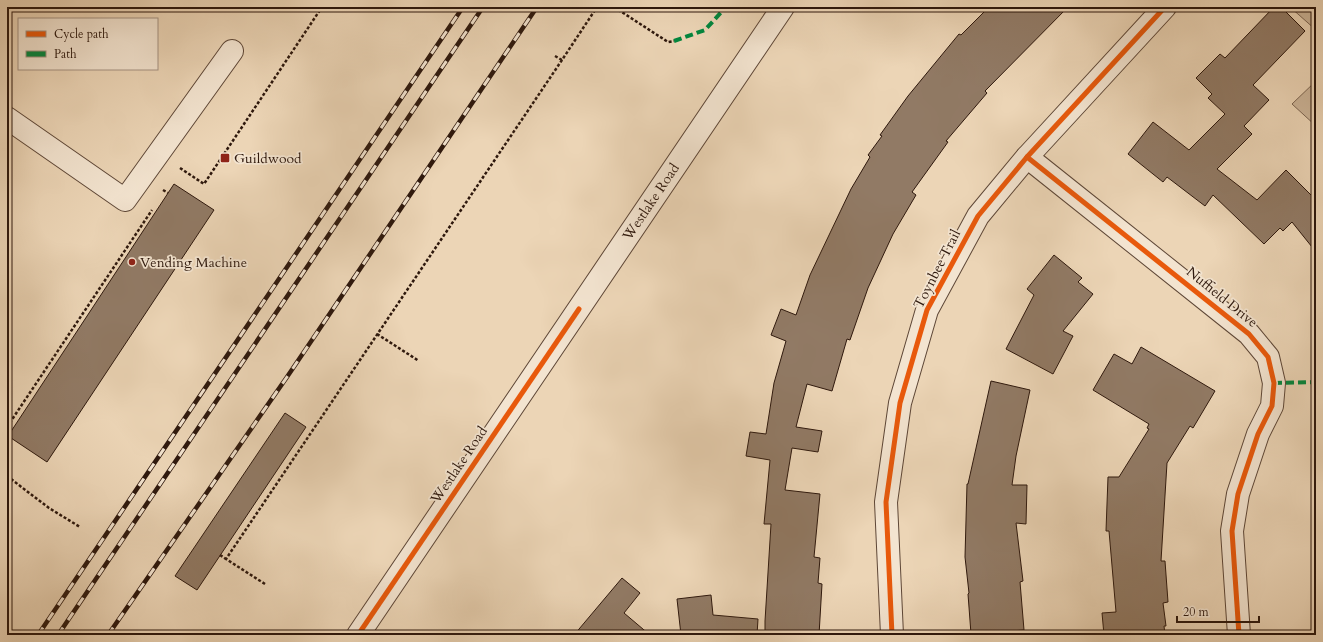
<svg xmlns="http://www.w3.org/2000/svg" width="1323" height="642" viewBox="0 0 1323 642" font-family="Cardo,serif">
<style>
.green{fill:#ccb599;stroke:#7d6653}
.building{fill:#917a65;stroke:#2e180d}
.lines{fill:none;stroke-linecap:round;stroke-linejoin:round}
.minor-casing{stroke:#5e4737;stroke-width:24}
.path{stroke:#2e180d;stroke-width:2.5;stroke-dasharray:3 2;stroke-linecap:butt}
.minor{stroke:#f3e4d0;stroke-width:22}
.rail-casing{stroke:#2e180d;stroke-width:4.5}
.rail{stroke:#f3e4d0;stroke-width:3;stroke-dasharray:9;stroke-linecap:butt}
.quiet{stroke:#00873e;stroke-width:4;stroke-dasharray:8 4;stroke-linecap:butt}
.cycleway-casing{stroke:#f3e4d0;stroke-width:8}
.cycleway{stroke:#e8590c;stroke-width:5}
.poi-dot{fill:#8f2418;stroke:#f3e4d0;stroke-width:1.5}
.labels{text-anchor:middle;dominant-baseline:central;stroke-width:3.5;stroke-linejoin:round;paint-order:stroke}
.poi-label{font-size:14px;fill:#2e180d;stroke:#f3e4d0;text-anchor:start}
.street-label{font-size:14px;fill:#2e180d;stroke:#f3e4d0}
</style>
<rect width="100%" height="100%" fill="#ecd5b6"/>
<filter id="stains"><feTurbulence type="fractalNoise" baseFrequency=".005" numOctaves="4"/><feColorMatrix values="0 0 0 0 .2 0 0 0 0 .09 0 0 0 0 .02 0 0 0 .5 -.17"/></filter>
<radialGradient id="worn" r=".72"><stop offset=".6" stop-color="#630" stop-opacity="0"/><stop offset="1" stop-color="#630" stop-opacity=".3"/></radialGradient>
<g class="green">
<polygon points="1290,7 1316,7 1316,30"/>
<polygon points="1316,81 1316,126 1292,104"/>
</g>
<g class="building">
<polygon points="989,7 1068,7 985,91 987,93 946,141 948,142 912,192 916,195 893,234 868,288 850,340 847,339 832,391 807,384 796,427 822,431 818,452 792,448 785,490 820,494 814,557 820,558 818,583 822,584 819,635 765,635 765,621 771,524 764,524 770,460 746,456 750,432 766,434 774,383 786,341 771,335 781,309 796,315 810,275 851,189 870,157 868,155 882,136 880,135 908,96 959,34 961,35"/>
<polygon points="1274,7 1281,7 1305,31 1253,85 1269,100 1244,126 1252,134 1217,169 1257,200 1286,170 1316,200 1316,252 1292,222 1283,231 1280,228 1264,244 1213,195 1205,206 1167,177 1163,182 1128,154 1153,122 1189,150 1225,114 1208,98 1212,94 1196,78 1220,54 1225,58"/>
<polygon points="174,184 214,210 47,462 8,436"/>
<polygon points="1054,255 1082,278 1078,282 1093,294 1063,331 1073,336 1053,374 1006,349 1034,295 1027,289"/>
<polygon points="1141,347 1215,391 1193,428 1190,426 1167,463 1161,561 1165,561 1168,602 1163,603 1166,626 1164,626 1165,635 1104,635 1102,613 1116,612 1109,531 1106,531 1108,477 1119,477 1149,429 1147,428 1149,424 1093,390 1114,354 1132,364"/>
<polygon points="991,381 1030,390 1016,456 1012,485 1027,485 1026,524 1016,523 1023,581 1020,582 1024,630 971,634 968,594 969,593 965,557 967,484 968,484"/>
<polygon points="285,413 306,427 197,590 175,576"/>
<polygon points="622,578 640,593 624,613 650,635 574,635"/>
<polygon points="711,595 713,615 758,619 757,635 681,635 677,599"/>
</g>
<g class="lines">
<g class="minor-casing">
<g id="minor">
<polyline points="7,118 125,200 232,51"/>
<polyline points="1027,157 1249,334 1268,357 1274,383 1272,406 1258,434 1238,494 1232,531 1239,635"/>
<polyline points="358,635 783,7"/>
<polyline points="892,635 886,502 900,403 927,310 978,216 1027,157 1165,7"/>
</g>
</g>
<g class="path">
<polyline points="614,7 668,42 674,41"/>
<polyline points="555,56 562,60"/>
<polyline points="180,168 204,184 322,7"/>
<polyline points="163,190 168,193"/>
<polyline points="377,334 419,361"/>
<polyline points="7,427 152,210"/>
<polyline points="7,476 49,508 80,527"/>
<polyline points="220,555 226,559"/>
<polyline points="265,584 226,559 562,60 597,7"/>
</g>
<use href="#minor" class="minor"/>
<g class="rail-casing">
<g id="rail">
<polyline points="38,635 463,7"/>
<polyline points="58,635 483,7"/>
<polyline points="108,635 287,377 537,7"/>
</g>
</g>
<use href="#rail" class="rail"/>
<g class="quiet">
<polyline points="674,41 705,30 726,7"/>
<polyline points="1274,383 1316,382"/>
</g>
<g class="cycleway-casing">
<g id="cycleway">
<polyline points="1027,157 1249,334 1268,357 1274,383 1272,406 1258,434 1238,494 1232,531 1239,635"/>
<polyline points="358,635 579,309"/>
<polyline points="892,635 886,502 900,403 927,310 978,216 1027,157 1165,7"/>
</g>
</g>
<use href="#cycleway" class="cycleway"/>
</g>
<g class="poi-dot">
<rect x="220" y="153" width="10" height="10" rx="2"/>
<circle cx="132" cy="262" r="4"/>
</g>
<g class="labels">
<g class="poi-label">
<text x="234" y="158">Guildwood</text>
<text x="140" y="262">Vending Machine</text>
</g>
<g class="street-label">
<text transform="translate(651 202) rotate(-56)">Westlake Road</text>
<text transform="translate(937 269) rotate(-63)">Toynbee Trail</text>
<text transform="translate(1222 297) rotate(39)">Nuffield Drive</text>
<text transform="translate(459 465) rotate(-56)">Westlake Road</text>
</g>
</g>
<rect width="1323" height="642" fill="none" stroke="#ecd5b6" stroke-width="24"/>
<rect x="8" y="8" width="1307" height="626" fill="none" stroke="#2e180d" stroke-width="2"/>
<rect x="12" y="12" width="1299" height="618" fill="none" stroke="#2e180d"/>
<rect x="18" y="18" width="140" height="52" fill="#f3e4d0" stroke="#a49282"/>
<rect x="26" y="31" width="20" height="6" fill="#e8590c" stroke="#a49282"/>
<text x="54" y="38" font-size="12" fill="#2e180d">Cycle path</text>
<rect x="26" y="51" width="20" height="6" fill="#00873e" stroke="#a49282"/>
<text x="54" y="58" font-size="12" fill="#2e180d">Path</text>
<path d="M1177 616v6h82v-6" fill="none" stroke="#2e180d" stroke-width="2"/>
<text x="1183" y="616" font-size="12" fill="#2e180d" stroke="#f3e4d0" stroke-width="3" paint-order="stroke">20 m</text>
<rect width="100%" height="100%" filter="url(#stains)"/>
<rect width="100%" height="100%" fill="url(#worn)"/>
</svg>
